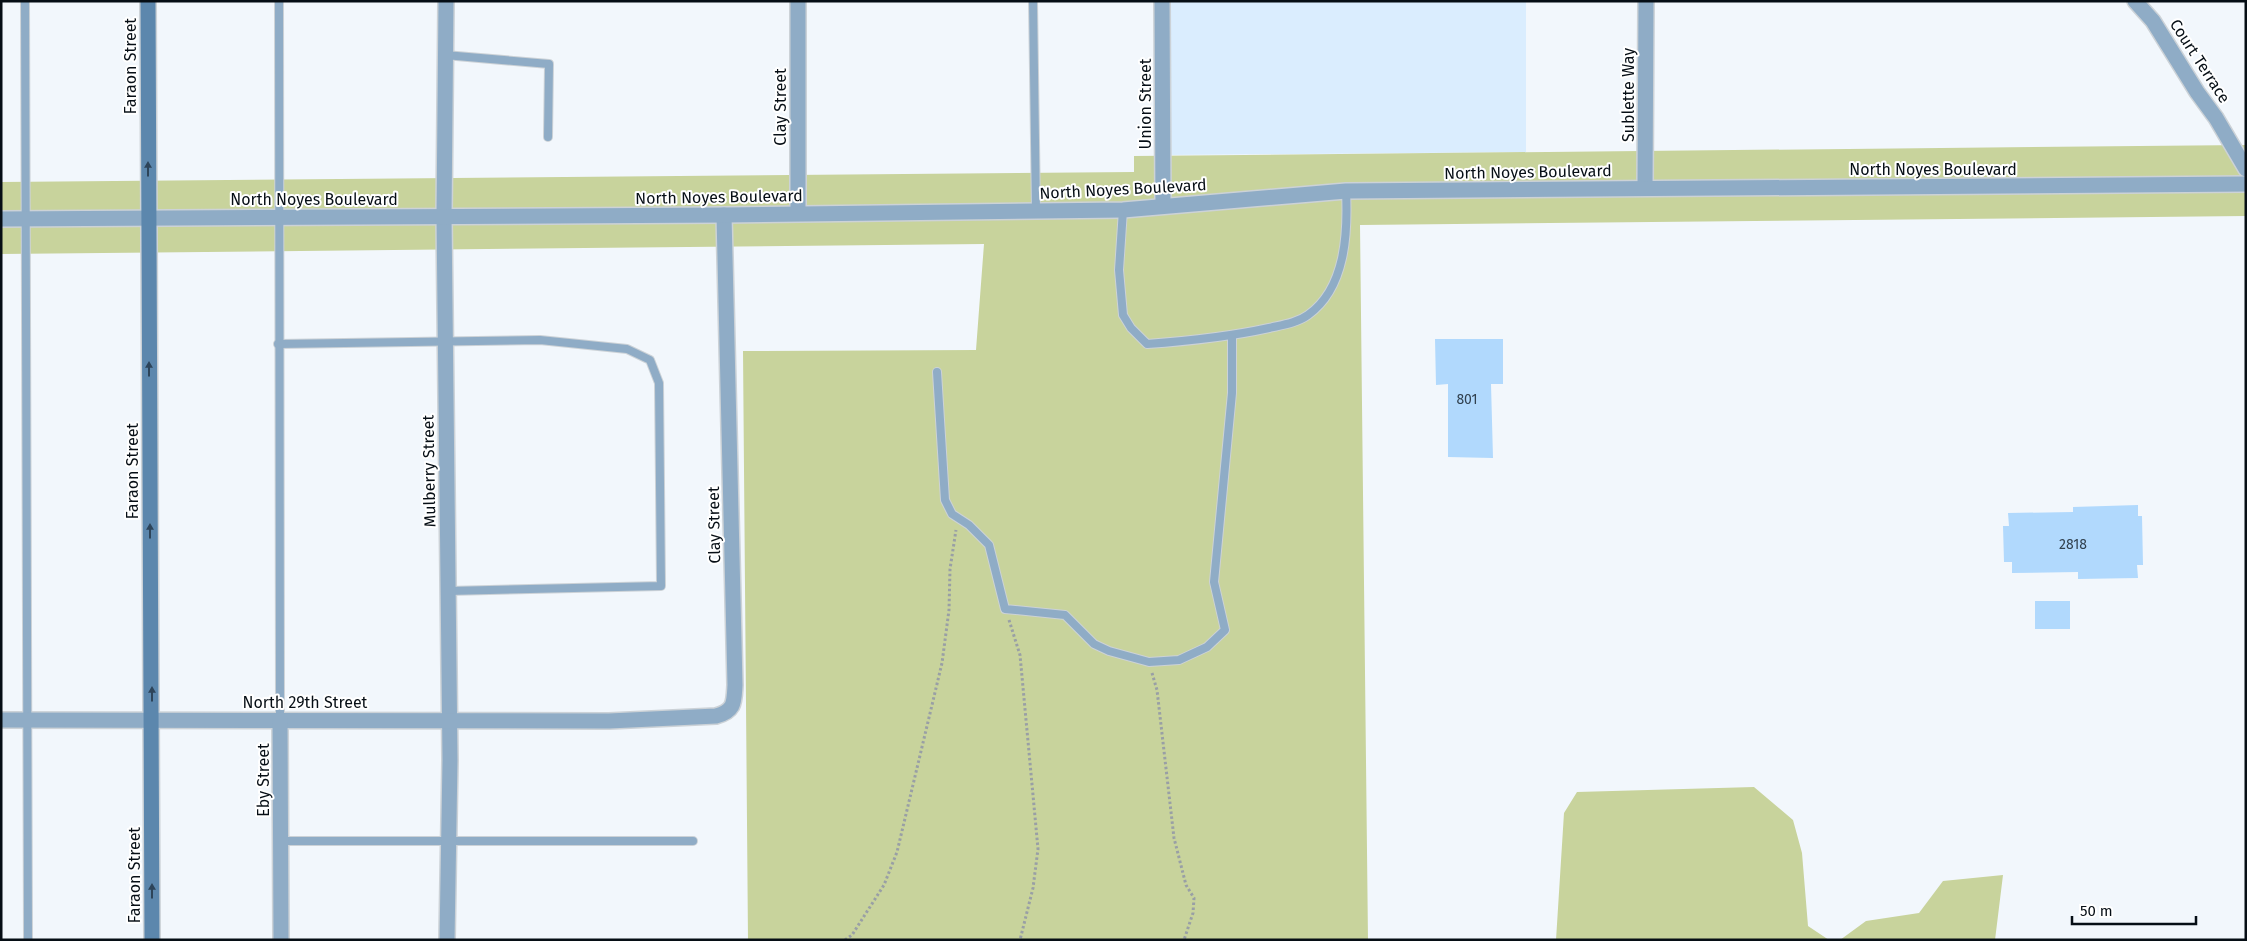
<svg xmlns="http://www.w3.org/2000/svg" width="2247" height="941" viewBox="0 0 2247 941" font-family="'Fira Sans',sans-serif">
<style>
.built{fill:#daedfe}
.green{fill:#c8d39c}
.building{fill:#b1d9fd}
.lines{fill:none;stroke-linecap:round;stroke-linejoin:round}
.service-casing{stroke:#ccd2d7;stroke-width:10}
.minor-casing{stroke:#ccd2d7;stroke-width:18}
.tertiary-casing{stroke:#ccd2d7;stroke-width:18}
.secondary-casing{stroke:#ccd2d7;stroke-width:18}
.path{stroke:#999fa5;stroke-width:3;stroke-dasharray:2.5 2.5;stroke-linecap:butt}
.service{stroke:#8facc6;stroke-width:8}
.minor{stroke:#8facc6;stroke-width:15}
.tertiary{stroke:#8facc6;stroke-width:15}
.secondary{stroke:#5c87ad;stroke-width:15}
.oneway{fill:#2d4459}
.labels{text-anchor:middle;dominant-baseline:central;stroke-width:4;stroke-linejoin:round;paint-order:stroke}
.number-label{font-size:14px;fill:#31414f}
.street-label{font-size:16px;fill:#060e15;stroke:#fff}
</style>
<rect width="100%" height="100%" fill="#f2f7fc"/>
<polygon class="built" points="1168,1 1526,1 1526,152 1166,155"/>
<g class="green">
<polygon points="2246,145 2246,216 1360,225 1368,940 748,940 743,351 976,350 984,244 1,254 1,182 1134,172 1134,156"/>
<polygon points="1754,787 1793,820 1802,853 1808,926 1829,940 1556,940 1564,813 1577,792"/>
<polygon points="2003,875 1995,940 1840,940 1866,921 1919,913 1943,881"/>
</g>
<g class="building">
<polygon points="1435,339 1503,339 1503,384 1491,384 1493,458 1448,457 1448,384 1436,385"/>
<polygon points="2138,505 2138,516 2142,516 2143,565 2137,565 2138,578 2078,579 2078,572 2012,573 2012,562 2004,562 2003,526 2009,526 2008,513 2073,512 2073,507"/>
<rect x="2035" y="601" width="35" height="28"/>
</g>
<g class="lines">
<g class="service-casing">
<g id="service">
<polyline points="25,1 28,940"/>
<polyline points="279,1 280,720"/>
<polyline points="1033,1 1036,211"/>
<polyline points="445,55 549,64 548,137"/>
<path d="M1123,210L1119,270L1123,315L1131,328L1147,344C1189,341 1228,337 1269,328C1282,325 1297,323 1308,315C1346,288 1348,232 1346,191"/>
<polyline points="278,344 540,340 627,349 650,360 659,383 661,586 448,591"/>
<polyline points="937,372 945,500 952,514 969,525 989,545 1005,609 1065,615 1094,644 1109,651 1149,662 1179,660 1207,647 1225,630 1214,582 1232,393 1232,337"/>
<polyline points="281,841 693,841"/>
</g>
</g>
<g class="minor-casing">
<g id="minor">
<polyline points="446,1 444,216 450,760 447,940"/>
<polyline points="1162,1 1163,206"/>
<polyline points="2135,1 2153,21 2197,92 2216,118 2246,169"/>
<polyline points="1645,188 1646,1"/>
<polyline points="798,213 798,1"/>
<path d="M1,720L609,721L716,716C735,711 734,702 735,685L724,215"/>
<polyline points="280,720 281,940"/>
</g>
</g>
<g class="tertiary-casing">
<polyline id="tertiary" points="1,219 724,215 1123,210 1346,191 2246,184"/>
</g>
<g class="secondary-casing">
<polyline id="secondary" points="148,1 152,940"/>
</g>
<g class="path">
<polyline points="1009,620 1020,655 1038,849 1033,888 1020,940"/>
<polyline points="1152,673 1157,690 1174,838 1186,885 1194,898 1193,913 1184,940"/>
<polyline points="845,940 852,935 884,885 897,852 942,663 949,610 950,569 956,530"/>
</g>
<use href="#service" class="service"/>
<use href="#minor" class="minor"/>
<use href="#tertiary" class="tertiary"/>
<use href="#secondary" class="secondary"/>
</g>
<defs><path id="oneway-solid" d="M-6-.8H1V-3.2L6.5 0L1 3.2V.8H-6Z" transform="scale(1.25)"/></defs>
<g class="oneway">
<use href="#oneway-solid" transform="translate(148 169) rotate(-90)"/>
<use href="#oneway-solid" transform="translate(149 369) rotate(-90)"/>
<use href="#oneway-solid" transform="translate(150 531) rotate(-90)"/>
<use href="#oneway-solid" transform="translate(152 694) rotate(-90)"/>
<use href="#oneway-solid" transform="translate(152 891) rotate(-90)"/>
</g>
<g class="labels">
<g class="number-label">
<text x="1467" y="399">801</text>
<text x="2073" y="544">2818</text>
</g>
<g class="street-label">
<text transform="translate(2200 61) rotate(57)">Court Terrace</text>
<text transform="translate(130 66) rotate(-90)">Faraon Street</text>
<text transform="translate(1628 95) rotate(-90)">Sublette Way</text>
<text transform="translate(1145 104) rotate(-90)">Union Street</text>
<text transform="translate(780 107) rotate(-90)">Clay Street</text>
<text x="1933" y="169">North Noyes Boulevard</text>
<text transform="translate(1528 172) rotate(-1)">North Noyes Boulevard</text>
<text transform="translate(1123 189) rotate(-3)">North Noyes Boulevard</text>
<text transform="translate(719 197) rotate(-1)">North Noyes Boulevard</text>
<text x="314" y="199">North Noyes Boulevard</text>
<text transform="translate(132 471) rotate(-90)">Faraon Street</text>
<text transform="translate(429 471) rotate(-91)">Mulberry Street</text>
<text transform="translate(714 525) rotate(-91)">Clay Street</text>
<text x="305" y="702">North 29th Street</text>
<text transform="translate(263 780) rotate(-90)">Eby Street</text>
<text transform="translate(134 875) rotate(-90)">Faraon Street</text>
</g>
</g>
<rect width="2247" height="941" fill="none" stroke="#060e15" stroke-width="5"/>
<path d="M2072 916v8h124v-8" fill="none" stroke="#060e15" stroke-width="2.5"/>
<text x="2080" y="916" font-size="15" fill="#060e15" stroke="#ffffff" stroke-width="4" paint-order="stroke">50 m</text>
</svg>
